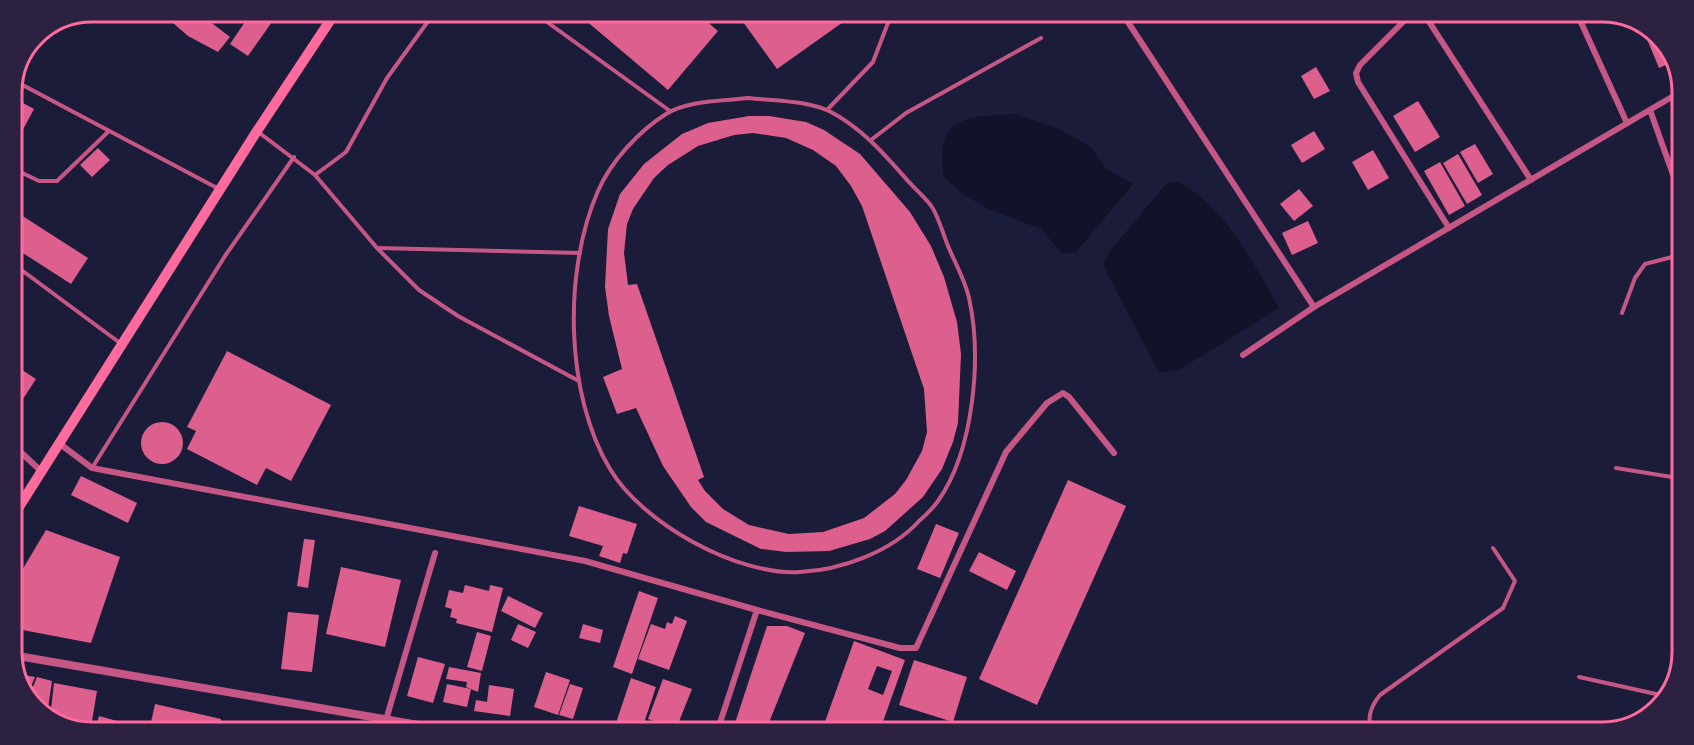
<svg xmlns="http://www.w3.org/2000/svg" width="1694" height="745" viewBox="0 0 1694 745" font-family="Overpass,sans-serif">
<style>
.water{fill:#12122b}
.building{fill:#dd5f8e;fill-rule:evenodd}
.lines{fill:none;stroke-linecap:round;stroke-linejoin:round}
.service{stroke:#c65784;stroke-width:4}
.minor{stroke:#c65784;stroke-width:6}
.tertiary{stroke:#c65784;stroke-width:8}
.primary{stroke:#ff6b9d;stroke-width:10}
.rim{fill:none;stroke:#ff6b9d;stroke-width:3}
</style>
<rect width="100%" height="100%" fill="#1b1b3a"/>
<g class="water">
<path d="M1015,114L1062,130L1092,148L1105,168L1133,184L1076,252L1062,253L1041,229L989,209L964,195L944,177C934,115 967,117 1015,114Z"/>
<path d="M1177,182C1222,202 1256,267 1279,308L1179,370L1159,373L1103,265L1110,251L1167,183Z"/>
</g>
<g class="building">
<polygon points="168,12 188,12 199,22 204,17 230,37 218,52 188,36 165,16"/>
<polygon points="251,13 265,13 274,19 248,56 230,44"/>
<polygon points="578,14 698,14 718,31 668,90"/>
<polygon points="738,15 853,15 777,69"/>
<polygon points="1655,36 1668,47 1673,62 1659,68 1647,39"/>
<polygon points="1316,67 1330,91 1314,99 1301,76"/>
<polygon points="12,97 34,109 12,150"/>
<polygon points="1418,101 1440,137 1415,152 1393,116"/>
<path d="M749,116H769L806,122L824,130L860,154L910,212L931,246L944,277L957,322L961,354L958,423L953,442L942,469L923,497L885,531L870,539L829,551L786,552L761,549L706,522L691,507L663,466L636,408L617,414L603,377L622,369L609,316L605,287L608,229L620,194L644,164L682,134L708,123ZM753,133L786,138L813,150L836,166L851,186L862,206L924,389L927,432L922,451L906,480L895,494L864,518L823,532L789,534L749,525L723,509L705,491L698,480L704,477L637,284L628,285L624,253L627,224L633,209L654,178L668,165L698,146L734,135Z"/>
<polygon points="1314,131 1325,149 1302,163 1291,145"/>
<polygon points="1475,144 1493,174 1478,183 1460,152"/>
<polygon points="98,148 110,160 92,177 80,165"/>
<polygon points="1373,150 1389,178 1368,190 1352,162"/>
<polygon points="1458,154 1482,195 1467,204 1443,163"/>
<polygon points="1440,162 1465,206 1449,215 1424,171"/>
<polygon points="1299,189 1313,206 1294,221 1280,204"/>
<polygon points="21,215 88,258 71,284 12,246 12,229"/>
<polygon points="1308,221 1318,243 1292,255 1282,233"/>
<polygon points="227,351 331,405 291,481 266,468 257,485 187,449 196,431 187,427"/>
<polygon points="19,368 36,379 12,416 12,379"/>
<circle cx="162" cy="443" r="21"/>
<polygon points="81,476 137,503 128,523 71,495"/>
<polygon points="1068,480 1126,506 1037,705 979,679"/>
<polygon points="579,506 637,524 627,554 623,553 620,563 599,556 603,546 569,536"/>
<polygon points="936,524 959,533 940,578 917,569"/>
<polygon points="46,530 120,557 91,643 12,628 12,587"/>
<polygon points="304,539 315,540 308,588 297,586"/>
<polygon points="979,552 1016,571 1007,590 969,571"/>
<polygon points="341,567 401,580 385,647 326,634"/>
<polygon points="465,585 489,591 490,585 503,588 492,632 456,623 457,619 450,617 452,609 445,607 449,590 463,593"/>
<polygon points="639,591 658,598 632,674 613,667"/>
<polygon points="508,596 543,613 535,628 501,611"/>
<polygon points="288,612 319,615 312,672 281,669"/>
<polygon points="675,616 687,621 669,670 638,659 651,624 665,629 667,622 672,624"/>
<polygon points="518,624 536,632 528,648 511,640"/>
<polygon points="583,624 603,630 600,643 579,638"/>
<polygon points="767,626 787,626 805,633 766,730 733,729"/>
<polygon points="477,632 491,636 482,671 467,667"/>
<path d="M854,641L905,660L880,730H822ZM877,666L892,671L883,695L868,689Z"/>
<polygon points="418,657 445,664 433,703 407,696"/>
<polygon points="914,660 967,677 953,722 899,705"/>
<polygon points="449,667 481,673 478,692 466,687 467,682 446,679"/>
<polygon points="546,672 570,680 558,715 534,707"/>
<polygon points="18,674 35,677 27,696"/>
<polygon points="37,677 52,681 47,715 28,699"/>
<polygon points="631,678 656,687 642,729 614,729"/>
<polygon points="663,679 692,689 676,729 648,719"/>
<polygon points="54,683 97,691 91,727 61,727 50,718"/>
<polygon points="447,684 471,689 467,707 443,702"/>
<polygon points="570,684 583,688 573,719 559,715"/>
<polygon points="489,685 514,689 510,716 474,711 476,700 487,702"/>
<polygon points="155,704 221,719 219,727 150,727"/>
<polygon points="99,716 135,726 135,727 96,727"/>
</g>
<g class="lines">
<g class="service">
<polyline points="536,14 670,111"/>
<polyline points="15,81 219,189"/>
<path d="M748,98C774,101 807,100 831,112C863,129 885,155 908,181C916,190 926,198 932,207C939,218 943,234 948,246C955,263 965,280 969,298C982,357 974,450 938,501C933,508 926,515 919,521C891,552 841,570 800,572C737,576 642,523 610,469C565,394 563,271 598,191C611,161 639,131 666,114C688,100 723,101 748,98Z"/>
<polyline points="827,110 873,62 891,15"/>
<polyline points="257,131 315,175 377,248 419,290 458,316 577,380"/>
<polyline points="871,140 906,113 1041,38"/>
<polyline points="12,168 39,181 57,181 109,131"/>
<polyline points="315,175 346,152 387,78 434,13"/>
<polyline points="378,248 580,253"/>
<polyline points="12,263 120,343"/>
<polyline points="1622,313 1635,278 1645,264 1680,255"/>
<polyline points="92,468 225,256 294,157"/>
<polyline points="1616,468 1678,478"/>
<polyline points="1579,677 1665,696"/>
<path d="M1372,732C1366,718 1371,706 1380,695L1503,608L1515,581L1493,548"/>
</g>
<g class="minor">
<polyline points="1124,16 1314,307"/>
<polyline points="1408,17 1360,65 1356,73 1358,82 1449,228"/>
<polyline points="1426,17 1531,180"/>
<polyline points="1579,18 1627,123"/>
<polyline points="1650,110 1681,197"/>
<polyline points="1243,355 1314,307 1682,91"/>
<polyline points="12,444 42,472"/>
<polyline points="60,444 92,468 585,561 757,610 718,729"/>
<polyline points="757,610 900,648 916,648 1006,452 1047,403 1063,393 1069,397 1114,453"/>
<polyline points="386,720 435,553"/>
</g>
<polyline class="tertiary" points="12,655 436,728"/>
<polyline class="primary" points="12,518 257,131 335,13"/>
</g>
<path d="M0 0H1694V745H0ZM92 22H1602A70 70 0 0 1 1672 92V652A70 70 0 0 1 1602 722H92A70 70 0 0 1 22 652V92A70 70 0 0 1 92 22Z" fill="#2d2142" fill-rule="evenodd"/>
<path class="rim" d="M92 22H1602A70 70 0 0 1 1672 92V652A70 70 0 0 1 1602 722H92A70 70 0 0 1 22 652V92A70 70 0 0 1 92 22Z"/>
</svg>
